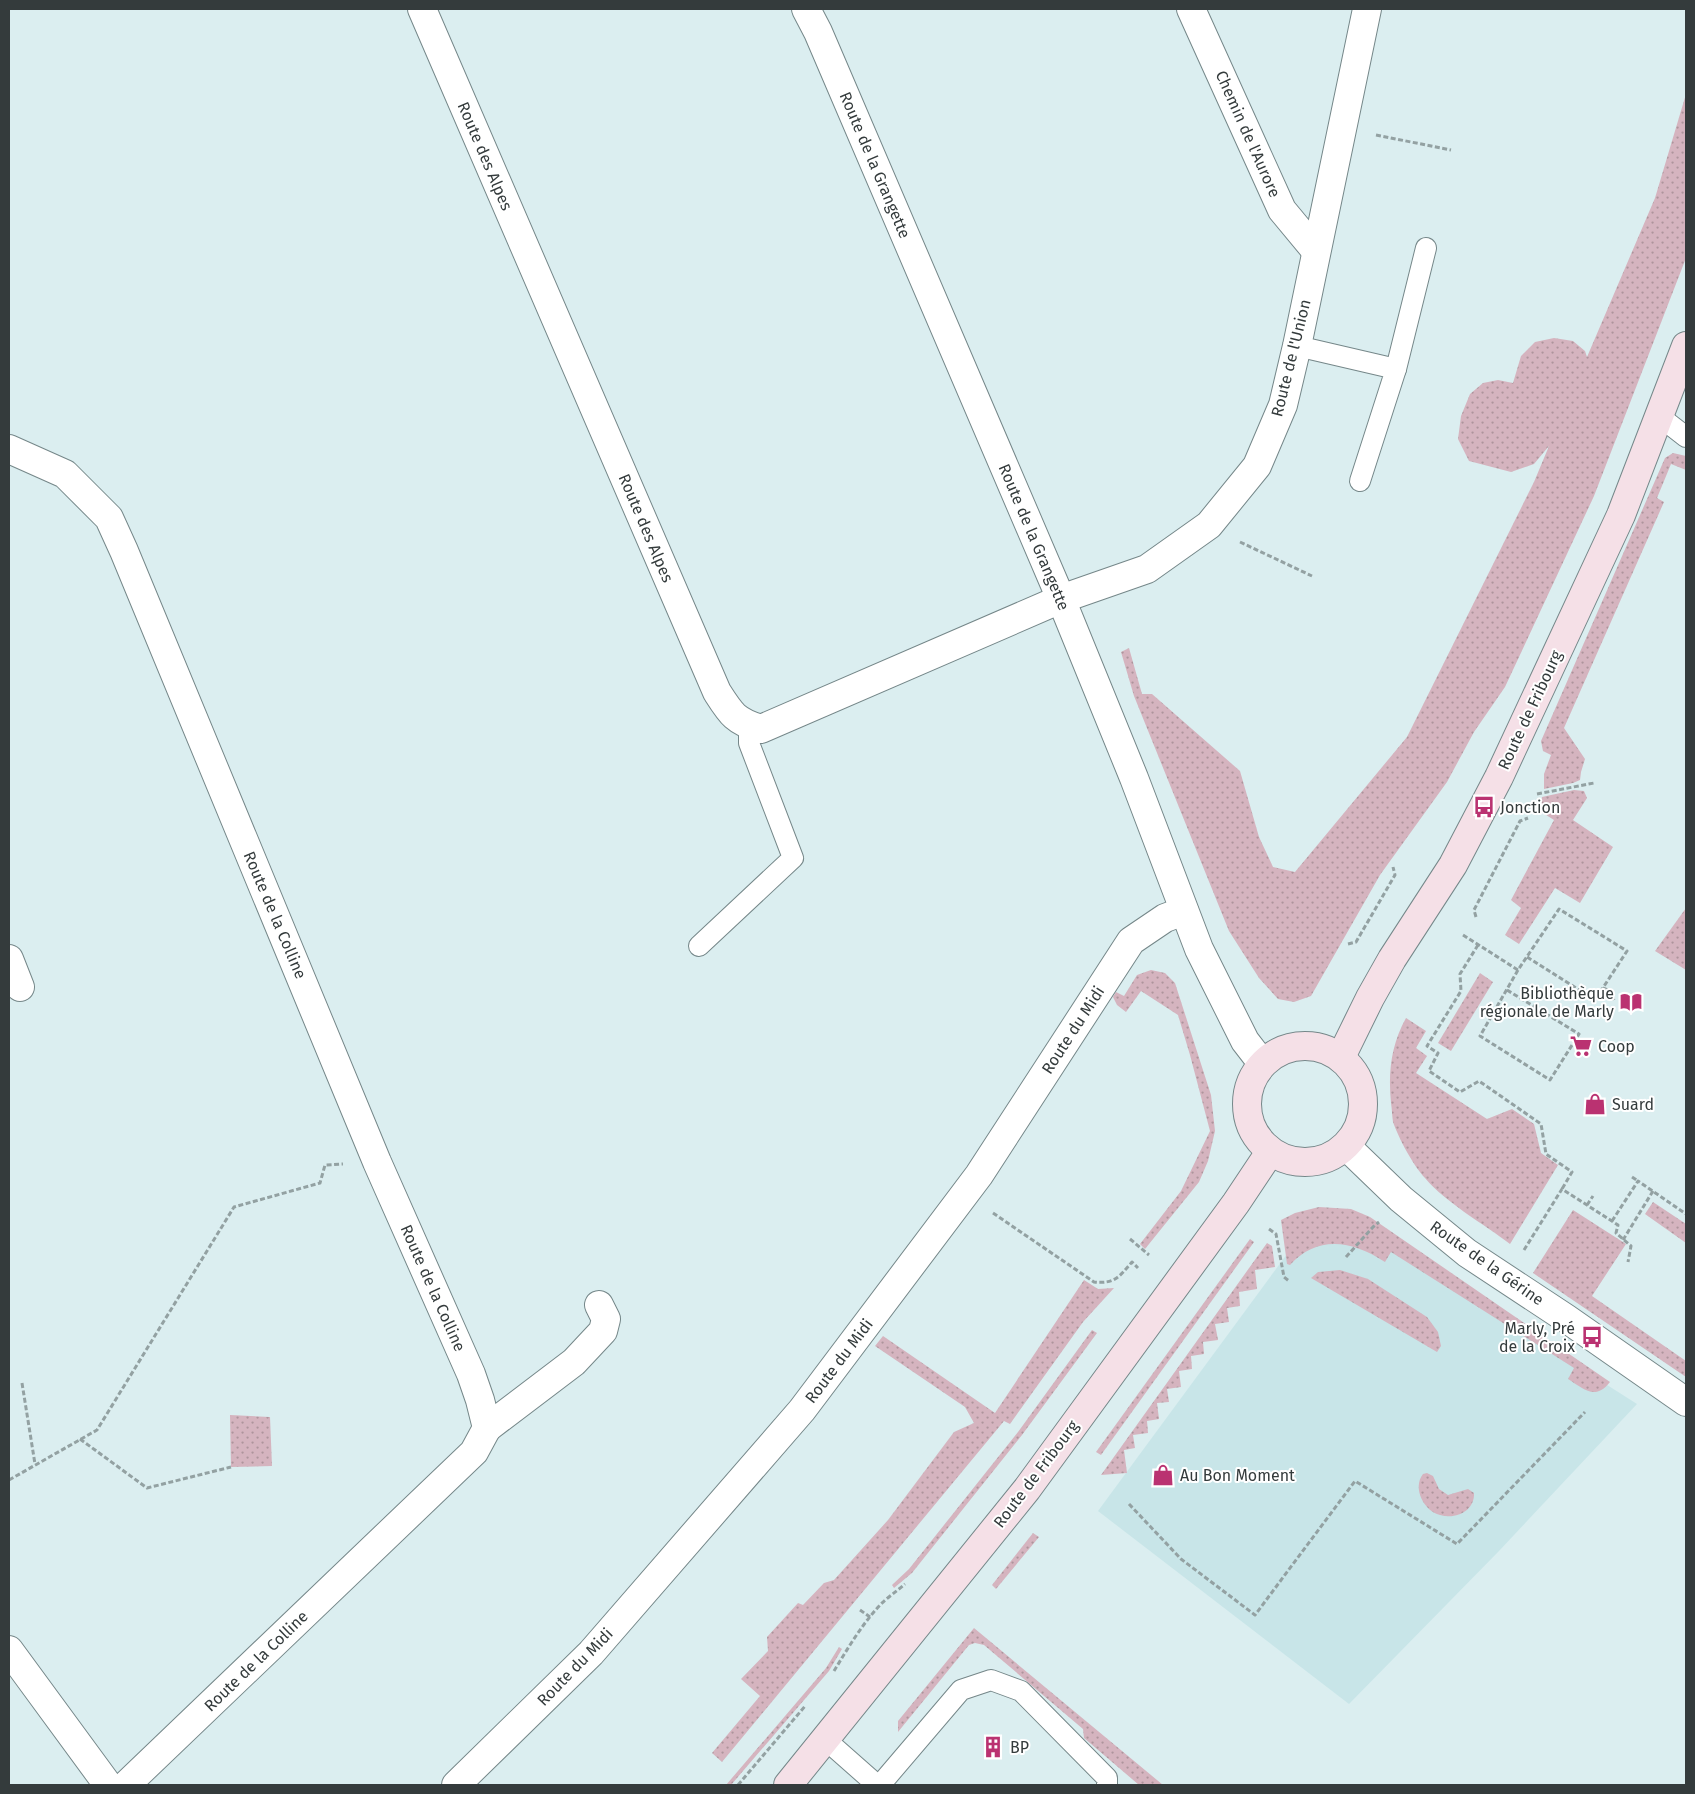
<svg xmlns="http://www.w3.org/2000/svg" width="1695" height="1794" viewBox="0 0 1695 1794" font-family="'Fira Sans',sans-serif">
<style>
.built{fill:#c8e5e8}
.grass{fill:url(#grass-dots)}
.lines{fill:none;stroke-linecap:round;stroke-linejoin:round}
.lane-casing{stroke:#758789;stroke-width:22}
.street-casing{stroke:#758789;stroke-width:30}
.secondary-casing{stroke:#758789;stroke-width:30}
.path{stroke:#93a1a2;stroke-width:3;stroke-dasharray:5 2.5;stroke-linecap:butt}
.lane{stroke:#fff;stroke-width:20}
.street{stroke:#fff;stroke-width:28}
.secondary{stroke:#f5e0e7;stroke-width:28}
.labels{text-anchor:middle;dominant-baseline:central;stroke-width:4;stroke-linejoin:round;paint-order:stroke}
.street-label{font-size:16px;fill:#343b3c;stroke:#fff}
.poi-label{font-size:16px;fill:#343b3c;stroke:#fff;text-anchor:start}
</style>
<defs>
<pattern id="grass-dots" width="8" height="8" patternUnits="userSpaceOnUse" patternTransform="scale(1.25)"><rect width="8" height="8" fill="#d5b4bf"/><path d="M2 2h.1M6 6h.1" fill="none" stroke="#ae949c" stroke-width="1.8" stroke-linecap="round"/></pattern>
</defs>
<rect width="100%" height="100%" fill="#dbeef0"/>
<polygon class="built" points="1347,1219 1637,1404 1499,1551 1349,1704 1098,1511 1312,1220"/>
<g class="grass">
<polygon points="1686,94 1686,258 1594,496 1505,687 1474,732 1447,782 1380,875 1311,996 1294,1002 1278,999 1259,978 1229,931 1134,696 1121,652 1129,648 1142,694 1152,694 1240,771 1259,837 1273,867 1295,872 1407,737 1534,482 1549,446 1534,464 1511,472 1469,461 1458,439 1461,416 1470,394 1483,383 1498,380 1513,383 1521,356 1535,342 1554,338 1573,341 1585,351 1587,357 1655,198"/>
<polygon points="1673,453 1686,456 1686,470 1671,464 1657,498 1664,502 1564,728 1585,759 1581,772 1580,780 1573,783 1544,789 1544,774 1551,755 1543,751 1541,741 1665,458"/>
<polygon points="1574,790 1584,791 1587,798 1573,820 1613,847 1580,903 1555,888 1519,944 1505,935 1521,908 1511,900 1554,820 1540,811 1542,797"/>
<polygon points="1686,908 1686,970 1655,951"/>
<polygon points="1151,970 1165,973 1175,983 1211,1095 1215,1131 1208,1161 1199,1182 1145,1249 1140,1244 1181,1191 1210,1131 1190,1055 1178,1015 1141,991 1126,1012 1117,1005 1113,997 1116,992 1124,996 1137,975"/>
<polygon points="1480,973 1493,982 1451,1051 1438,1043"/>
<path d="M1406,1018L1426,1031L1416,1048L1427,1056L1416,1073L1487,1119L1512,1109L1534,1124L1541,1153L1558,1165L1510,1244C1484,1224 1446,1203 1425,1178C1413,1165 1399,1139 1393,1122C1392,1116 1392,1109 1391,1103C1388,1072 1391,1045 1406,1018Z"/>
<polygon points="1653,1202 1686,1224 1686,1243 1645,1214"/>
<path d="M1319,1207L1351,1209L1370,1217L1610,1382C1595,1401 1584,1389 1568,1379L1574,1368L1391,1252L1385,1262C1353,1241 1318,1234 1290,1265L1287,1264L1281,1220L1295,1213Z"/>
<polygon points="1573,1210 1626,1244 1592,1296 1686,1361 1686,1377 1533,1273"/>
<polygon points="1250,1239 1254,1242 1101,1455 1096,1452"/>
<polygon points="1267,1243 1272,1246 1275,1267 1255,1270 1257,1289 1239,1292 1240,1306 1227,1308 1229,1322 1215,1324 1218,1340 1203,1342 1204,1354 1191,1356 1192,1369 1179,1371 1181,1387 1167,1389 1169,1402 1157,1403 1159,1419 1147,1421 1148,1433 1133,1435 1135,1448 1124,1450 1127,1473 1101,1475"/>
<polygon points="1340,1270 1368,1279 1427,1317 1438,1332 1441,1346 1437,1352 1311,1278 1318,1272"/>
<polygon points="1084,1280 1098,1289 1114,1288 1083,1322 1010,1424 1004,1421 722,1762 712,1753 760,1696 741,1679 768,1651 767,1637 798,1603 803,1605 824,1583 834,1580 888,1520 954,1432 974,1423 965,1407 875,1346 883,1336 995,1413"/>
<polygon points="1092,1330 1097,1333 1022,1435 912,1573 894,1588 892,1585 909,1569 1018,1432"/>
<polygon points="230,1415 270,1417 272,1466 231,1467"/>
<path d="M1427,1473L1433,1476L1439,1489L1448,1495L1468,1489L1474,1493C1475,1510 1457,1520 1440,1515C1424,1511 1412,1488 1423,1474Z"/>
<polygon points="1033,1533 1039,1537 996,1589 992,1585"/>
<polygon points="974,1628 1163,1785 1139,1785 1084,1738 1083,1729 984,1645 975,1643 969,1645 898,1732 898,1721"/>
<polygon points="839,1647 842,1649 829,1671 731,1785 726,1785 826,1668"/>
</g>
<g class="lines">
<g class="lane-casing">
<g id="lane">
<polyline points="1297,346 1396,369 1360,481"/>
<polyline points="1396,369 1426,248"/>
<polyline points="1659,416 1686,437"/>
<polyline points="699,946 793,858 749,743 749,725"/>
<polyline points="826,1740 877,1785"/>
<polyline points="880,1785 961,1690 991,1680 1021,1691 1107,1778 1107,1785"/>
</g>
</g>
<g class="street-casing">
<g id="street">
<path d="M422,9L717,692C731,714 735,721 761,729L1061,599L1147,569L1209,525L1257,466L1283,405L1297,346L1367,9"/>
<polyline points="806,9 818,32 1061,599 1134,778 1199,949 1245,1041 1262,1063"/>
<polyline points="1191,9 1282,210 1316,251"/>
<polyline points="9,449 65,474 109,518 124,551 377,1162 471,1374 480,1400 487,1428 474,1452 126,1785"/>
<polyline points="9,959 20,987"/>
<polyline points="1346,1146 1401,1199 1467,1253 1567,1319 1686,1402"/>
<polyline points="487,1428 574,1362 603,1331 606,1319 599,1305"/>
<polyline points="9,1650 108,1785"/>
<polyline points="456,1785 591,1653 802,1410 979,1175 1131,941 1165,918 1184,911"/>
</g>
</g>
<g class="secondary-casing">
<g id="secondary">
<circle cx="1305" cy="1104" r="58"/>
<polyline points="1341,1057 1370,998 1392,959 1453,865 1499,777 1621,515 1686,346"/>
<polyline points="788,1785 1027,1489 1236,1203 1270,1152"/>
</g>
</g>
<g class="path">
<polyline points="1376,135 1451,150"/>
<polyline points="1240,542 1312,576"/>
<polyline points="1537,794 1594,783"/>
<polyline points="1476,917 1474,910 1520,821 1528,818"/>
<polyline points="1463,935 1518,970 1559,909 1627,951 1595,1000 1527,957"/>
<polyline points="1348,944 1356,942 1395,875 1393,867"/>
<polyline points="1478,945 1460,974 1461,991 1427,1046 1438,1053 1429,1071 1460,1092 1479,1081 1541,1124 1546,1154 1572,1172 1562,1189"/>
<polyline points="1603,988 1610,991 1614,1000"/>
<polyline points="1507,990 1579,1034 1550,1080 1480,1036 1518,970"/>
<polyline points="1575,1040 1579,1042 1588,1040"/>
<polyline points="1632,1177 1638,1181"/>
<polyline points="1587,1205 1593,1196"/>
<path d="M993,1213L1094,1282C1115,1284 1119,1277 1132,1262L1138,1268"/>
<polyline points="1612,1221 1638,1181 1686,1214"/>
<polyline points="1269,1229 1276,1234 1284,1277 1289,1281"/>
<polyline points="1130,1239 1149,1255"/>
<polyline points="1623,1240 1653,1191"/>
<polyline points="1524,1250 1562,1189 1618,1225 1616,1233 1631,1246 1628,1262"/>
<polyline points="1346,1257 1373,1227 1379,1222"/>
<polyline points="22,1383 35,1464"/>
<polyline points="80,1439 147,1488 231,1467"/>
<polyline points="9,1480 97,1430 234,1207 320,1183 325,1165 343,1164"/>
<polyline points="1129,1504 1181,1559 1255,1615 1355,1481 1457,1544 1585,1412"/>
<polyline points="860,1610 870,1617"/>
<path d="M834,1671C848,1648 862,1624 881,1604C888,1597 897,1591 905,1584"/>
<polyline points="738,1785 806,1705"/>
</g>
<use href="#lane" class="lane"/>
<use href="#street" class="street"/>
<use href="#secondary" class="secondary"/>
</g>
<defs>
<g id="bus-bare" transform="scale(1.725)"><path d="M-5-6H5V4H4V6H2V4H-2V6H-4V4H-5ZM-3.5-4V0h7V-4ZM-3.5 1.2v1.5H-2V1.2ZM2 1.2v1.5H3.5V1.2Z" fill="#ba3271" stroke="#fff" stroke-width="2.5" paint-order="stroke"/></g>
<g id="library-bare" transform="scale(1.725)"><path d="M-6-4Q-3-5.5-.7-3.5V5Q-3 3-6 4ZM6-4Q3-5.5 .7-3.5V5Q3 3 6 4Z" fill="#ba3271" stroke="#fff" stroke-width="2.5" paint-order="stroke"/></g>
<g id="supermarket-bare" transform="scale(1.725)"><path d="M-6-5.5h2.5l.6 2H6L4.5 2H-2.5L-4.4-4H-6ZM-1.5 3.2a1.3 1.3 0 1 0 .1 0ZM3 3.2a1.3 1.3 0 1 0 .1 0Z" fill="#ba3271" stroke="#fff" stroke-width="2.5" paint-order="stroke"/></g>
<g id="shop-bare" transform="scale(1.725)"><path d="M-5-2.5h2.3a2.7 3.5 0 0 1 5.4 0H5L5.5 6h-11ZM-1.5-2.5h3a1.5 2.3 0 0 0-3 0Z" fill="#ba3271" stroke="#fff" stroke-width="2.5" paint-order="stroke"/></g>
<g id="building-bare" transform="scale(1.725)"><path d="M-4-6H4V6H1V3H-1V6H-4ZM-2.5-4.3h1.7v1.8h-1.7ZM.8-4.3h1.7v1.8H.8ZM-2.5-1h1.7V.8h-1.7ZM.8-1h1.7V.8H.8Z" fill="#ba3271" stroke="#fff" stroke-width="2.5" paint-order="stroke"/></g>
</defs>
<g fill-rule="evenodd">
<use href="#bus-bare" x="1484" y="807"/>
<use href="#library-bare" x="1631" y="1002"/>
<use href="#supermarket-bare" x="1581" y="1046"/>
<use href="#shop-bare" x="1595" y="1104"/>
<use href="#bus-bare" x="1592" y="1337"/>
<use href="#shop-bare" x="1163" y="1475"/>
<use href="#building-bare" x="993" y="1747"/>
</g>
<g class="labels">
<g class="street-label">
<text transform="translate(1248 134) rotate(66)">Chemin de l'Aurore</text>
<text transform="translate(485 156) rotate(67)">Route des Alpes</text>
<text transform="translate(875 165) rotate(67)">Route de la Grangette</text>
<text transform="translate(1291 358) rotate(-76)">Route de l'Union</text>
<text transform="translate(646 528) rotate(67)">Route des Alpes</text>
<text transform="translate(1034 537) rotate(67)">Route de la Grangette</text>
<text transform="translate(1530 710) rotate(-65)">Route de Fribourg</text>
<text transform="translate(275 915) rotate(67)">Route de la Colline</text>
<text transform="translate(1073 1030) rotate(-57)">Route du Midi</text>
<text transform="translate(1487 1263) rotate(35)">Route de la Gérine</text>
<text transform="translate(433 1288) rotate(66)">Route de la Colline</text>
<text transform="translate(839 1361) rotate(-53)">Route du Midi</text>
<text transform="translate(1036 1474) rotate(-53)">Route de Fribourg</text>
<text transform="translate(256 1661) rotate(-44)">Route de la Colline</text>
<text transform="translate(575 1667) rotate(-46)">Route du Midi</text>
</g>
<g class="poi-label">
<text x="1500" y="807">Jonction</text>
<text x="1614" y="993" text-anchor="end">Bibliothèque<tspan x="1614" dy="18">régionale de Marly</tspan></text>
<text x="1598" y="1046">Coop</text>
<text x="1612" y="1104">Suard</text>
<text x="1575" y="1328" text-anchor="end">Marly, Pré<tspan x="1575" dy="18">de la Croix</tspan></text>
<text x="1180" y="1475">Au Bon Moment</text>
<text x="1010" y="1747">BP</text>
</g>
</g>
<rect width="1695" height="1794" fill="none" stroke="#343b3c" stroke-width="20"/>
</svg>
